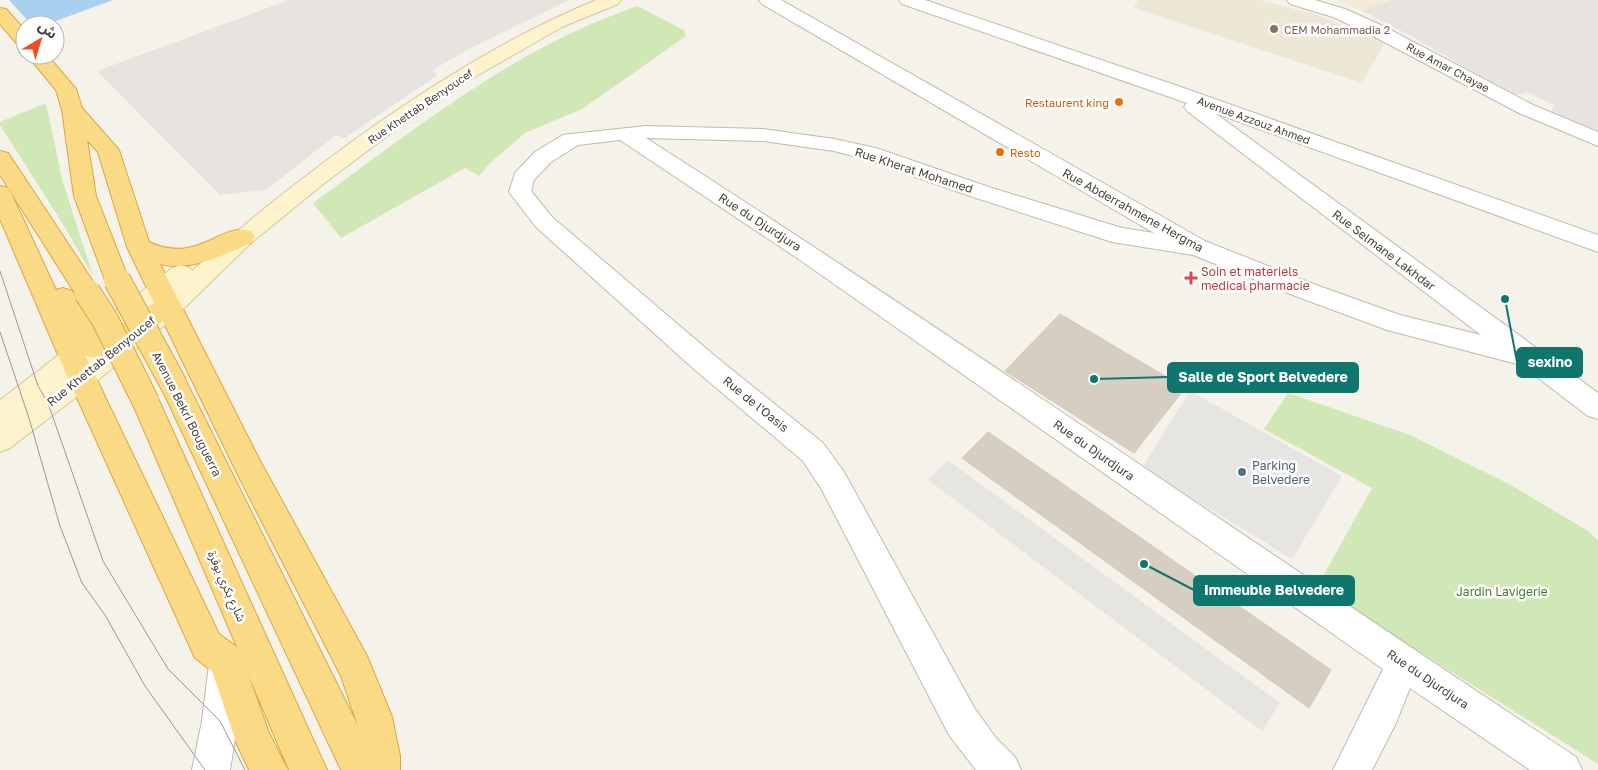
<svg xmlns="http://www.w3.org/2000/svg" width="1598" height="770" viewBox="0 0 1598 770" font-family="'Golos Text','Noto Sans Arabic',sans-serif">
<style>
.commercial{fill:#f5ead7}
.industrial{fill:#e7e4df}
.education{fill:#ede7d5}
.green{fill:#cfe8b5}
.parking{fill:#e6e5e2}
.water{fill:#a9d0ef}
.pier{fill:#f5f2ea}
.building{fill:#d6cec0;stroke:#d1c6b3}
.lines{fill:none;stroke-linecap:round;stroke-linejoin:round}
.minor-casing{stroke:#c0baad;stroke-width:2}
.tertiary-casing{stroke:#c0baad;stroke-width:2}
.secondary-casing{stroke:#d3c79b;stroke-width:2}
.trunk-casing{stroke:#daa73f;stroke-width:2}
.minor{fill:#fff;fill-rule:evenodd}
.tertiary{fill:#fff;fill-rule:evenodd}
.secondary{fill:#fdf3cc;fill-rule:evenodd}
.trunk{fill:#fbda86;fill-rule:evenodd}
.tram{stroke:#999;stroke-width:1}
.trunk-bridge-casing{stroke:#daa73f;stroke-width:28;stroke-linecap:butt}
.trunk-bridge{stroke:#fbda86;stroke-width:26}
.education-dot{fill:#8d6e63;stroke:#fff;stroke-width:2}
.food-dot{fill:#e8710a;stroke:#fff;stroke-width:2}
.health-dot{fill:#e0444e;stroke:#fff;stroke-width:2}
.service-dot{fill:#5c6f8a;stroke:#fff;stroke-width:2}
.labels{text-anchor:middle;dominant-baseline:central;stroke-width:5;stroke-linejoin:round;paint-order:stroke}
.far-education-label{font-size:11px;fill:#785e54;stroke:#fff;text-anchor:start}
.far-street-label{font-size:11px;fill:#494338;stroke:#fff}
.far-food-label{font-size:11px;fill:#c56008;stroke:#fff;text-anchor:end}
.street-label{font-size:12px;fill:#494338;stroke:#fff}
.health-label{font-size:12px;fill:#be3a42;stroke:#fff;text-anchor:start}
.service-label{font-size:12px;fill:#4e5e75;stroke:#fff;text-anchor:start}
.park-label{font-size:12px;fill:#477a2c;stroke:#fff}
.leader{fill:none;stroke:#0f766e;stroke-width:2}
.callout-dot{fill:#0f766e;stroke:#fff;stroke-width:2}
.callout{fill:#0f766e;stroke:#0f766e;stroke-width:2}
.callout-label{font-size:14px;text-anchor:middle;font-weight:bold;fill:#fff}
</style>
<rect width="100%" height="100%" fill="#f5f2ea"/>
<polygon class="commercial" points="1337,0 1391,0 1362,11"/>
<g class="industrial">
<polygon points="289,0 569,0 463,52 433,70 438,75 345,138 336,135 266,190 220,195 97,71"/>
<polygon points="1391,0 1598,0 1598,134 1550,115 1554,105 1527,92 1514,96 1413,37 1362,11"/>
</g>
<polygon class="education" points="1138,0 1259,0 1317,15 1385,42 1362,83 1134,8"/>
<g class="green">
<path d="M637,6L684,30L686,36L582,109L525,133L490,163L479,176L465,168L341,238L313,203C385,151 457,94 536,51C568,33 602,19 637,6Z"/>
<polygon points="46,103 62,179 93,276 61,221 0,125 0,122"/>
<polygon points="1288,393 1410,435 1509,484 1588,531 1598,540 1598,764 1317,587 1372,488 1264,429"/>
</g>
<g class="parking">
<polygon points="1190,391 1342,476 1292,559 1142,468"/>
<polygon points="948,460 1280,703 1262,731 928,480"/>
</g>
<polygon class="water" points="0,0 113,0 45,25 25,25"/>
<polygon class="pier" points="0,0 9,0 32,25 25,25 25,35 0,45"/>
<g class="building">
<polygon points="1060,314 1185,388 1134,453 1005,371"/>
<polygon points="988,432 1331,670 1309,708 962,458"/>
</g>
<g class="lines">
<g class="minor-casing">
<g id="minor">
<path d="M759,0H781L1205,241L1316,285L1400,315L1481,335L1187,111L1184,107L1187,103L902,4L899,0H925L1178,86L1598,235V252L1215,113L1598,393V419L1588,416L1521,365L1387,330L1298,297L1193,255L1112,242L973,197L861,158L834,151L763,141L646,138C960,339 1265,552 1576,757L1582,770H1530L1410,688L1396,723L1372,770H1333L1383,669L800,260L620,140L578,145L551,162L534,180L531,191L552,217L715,356L823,443L844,472L975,709L996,738L1015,757L1021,770H976L949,735L822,490L803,461L695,370L536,227L509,192L515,173L535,152L563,135L571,134L646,126L763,129L834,139L876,148L989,187L1122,228L1154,233L762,4Z"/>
<polygon points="1287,0 1315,0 1345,9 1383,26 1533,105 1598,132 1598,146 1519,113 1369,34 1333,17 1290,4"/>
</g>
</g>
<g class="tertiary-casing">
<polygon id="tertiary" points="226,647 238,652 243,664 238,721 230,770 192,770 202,721 209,664 214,652"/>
</g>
<g class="secondary-casing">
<path id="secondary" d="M596,0H621L618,4L562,27L466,82L391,133L322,185L251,243L178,314L92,385L10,448L0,452V400L172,268L181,265L190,268L192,271C244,223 299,180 357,138C433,84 511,35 596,0Z"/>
</g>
<g class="trunk-casing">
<g id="trunk">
<polygon points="0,8 6,9 25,30 25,47 18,45 0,24"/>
<path d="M27,55H47L76,89L82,108L119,150L149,242C199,265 219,222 251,231L255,237L251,243C223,255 191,272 160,264L258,457L367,656L392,717L400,756V770H341L160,385L164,377L174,374L184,377L358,726L341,676L238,475L163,321C140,336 115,368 85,355L219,634L237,647L132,402L136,394L146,391L156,394L327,770H289L248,674L269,733L288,770H249L236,742L212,671L195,658L68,378L0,219V186L8,188L11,193L56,290L63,288L72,291L100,338L154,303L127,247L98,152L87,140L96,196L129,280L126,286L117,289L108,286L105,280L74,196L62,110L56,90Z"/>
<polygon points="0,151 8,153 96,286 100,292 96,298 87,301 78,298 0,175"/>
</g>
</g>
<use href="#minor" class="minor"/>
<use href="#tertiary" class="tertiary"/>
<use href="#secondary" class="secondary"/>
<use href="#trunk" class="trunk"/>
<g class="tram">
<polyline points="0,271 38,386 48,403 103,561 168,669 220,721 245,770"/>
<polyline points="0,332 29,418 60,526 82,583 105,615 145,686 205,770"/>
</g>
<g class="trunk-bridge-casing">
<g id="trunk-bridge">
<polyline points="117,280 174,385"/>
<polyline points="87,292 105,320 146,402"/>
</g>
</g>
<use href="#trunk-bridge" class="trunk-bridge"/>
</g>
<circle class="education-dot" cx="1274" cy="29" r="5"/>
<g class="food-dot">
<circle cx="1119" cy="102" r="5"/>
<circle cx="1000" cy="152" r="5"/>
</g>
<path class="health-dot" d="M1188.5 270.5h5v5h5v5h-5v5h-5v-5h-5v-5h5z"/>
<circle class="service-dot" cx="1242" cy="472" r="5"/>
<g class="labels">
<g class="far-education-label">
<text x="1284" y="29">CEM Mohammadia 2</text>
</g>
<g class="far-street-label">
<text transform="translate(1448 67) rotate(28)">Rue Amar Chayae</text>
<text transform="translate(420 106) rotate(-34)">Rue Khettab Benyoucef</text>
<text transform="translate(1254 120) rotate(20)">Avenue Azzouz Ahmed</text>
</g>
<g class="far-food-label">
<text x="1109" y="102">Restaurent king</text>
<text x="1010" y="152" text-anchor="start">Resto</text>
</g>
<g class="street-label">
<text transform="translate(914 170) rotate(18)">Rue Kherat Mohamed</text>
<text transform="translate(1133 210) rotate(29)">Rue Abderrahmene Hergma</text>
<text transform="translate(760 222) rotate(33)">Rue du Djurdjura</text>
<text transform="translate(1384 250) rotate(37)">Rue Selmane Lakhdar</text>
<text transform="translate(101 361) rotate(-39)">Rue Khettab Benyoucef</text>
<text transform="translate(756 404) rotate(39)">Rue de l'Oasis</text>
<text transform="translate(187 414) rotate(63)">Avenue Bekri Bouguerra</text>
<text transform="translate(1094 450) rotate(35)">Rue du Djurdjura</text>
<text transform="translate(227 586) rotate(66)">شارع بكري بوقرة</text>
<text transform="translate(1428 679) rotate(34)">Rue du Djurdjura</text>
</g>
<g class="health-label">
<text x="1201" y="271">Soin et materiels<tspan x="1201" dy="14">medical pharmacie</tspan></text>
</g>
<g class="service-label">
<text x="1252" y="465">Parking<tspan x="1252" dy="14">Belvedere</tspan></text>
</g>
<g class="park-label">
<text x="1502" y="591">Jardin Lavigerie</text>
</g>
</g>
<path class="leader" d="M1505 299L1517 362M1094 379L1168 377M1144 564L1194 590"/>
<g class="callout-dot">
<circle cx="1505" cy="299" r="5"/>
<circle cx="1094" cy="379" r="5"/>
<circle cx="1144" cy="564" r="5"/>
</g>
<g class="callout">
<rect x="1517" y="348" width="65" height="29" rx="5"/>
<rect x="1168" y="363" width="190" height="29" rx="5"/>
<rect x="1194" y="576" width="160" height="29" rx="5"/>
</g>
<g class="callout-label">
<text x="1550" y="367">sexino</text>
<text x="1263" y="382">Salle de Sport Belvedere</text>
<text x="1274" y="595">Immeuble Belvedere</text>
</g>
<g transform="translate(40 40) rotate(38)"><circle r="24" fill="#ffffff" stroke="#b6b4af"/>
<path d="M0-4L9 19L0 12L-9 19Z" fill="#f54922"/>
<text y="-8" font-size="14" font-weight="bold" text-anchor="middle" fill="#494338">ش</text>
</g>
</svg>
